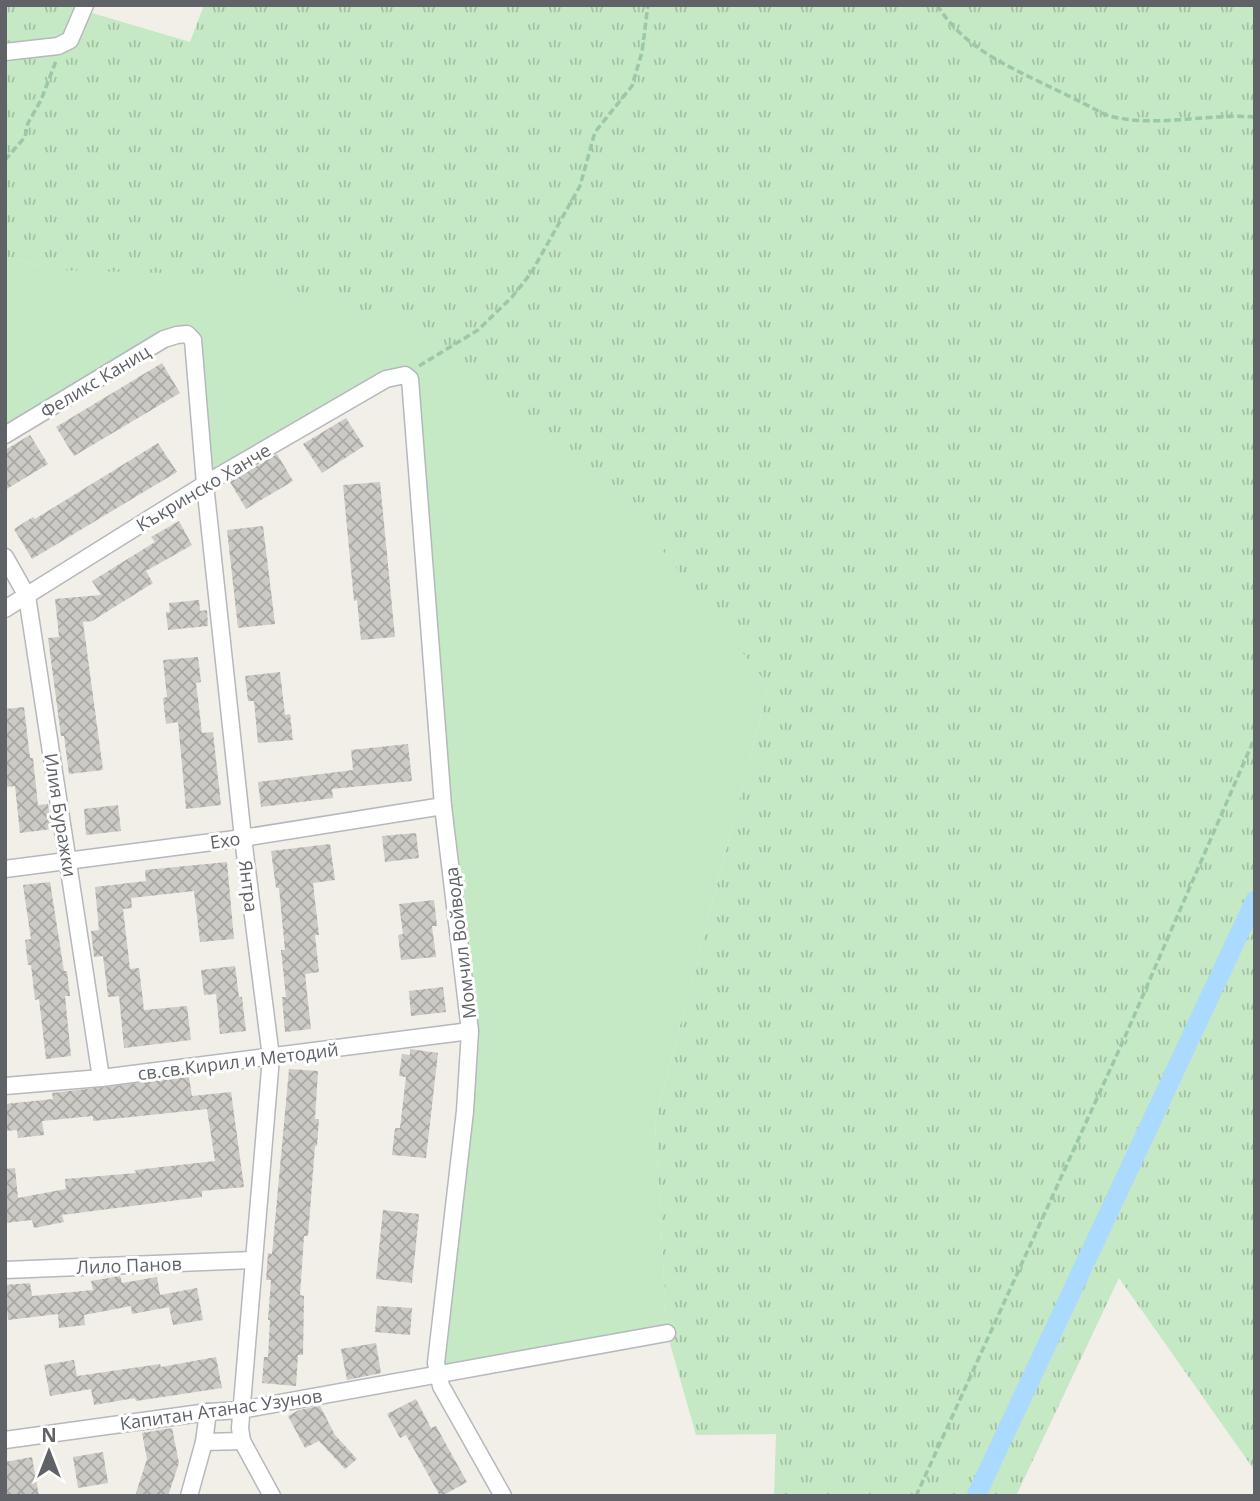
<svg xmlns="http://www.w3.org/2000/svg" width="1260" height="1501" viewBox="0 0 1260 1501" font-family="'Open Sans',sans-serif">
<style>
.grass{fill:url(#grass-tufts)}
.green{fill:#c5e8c5}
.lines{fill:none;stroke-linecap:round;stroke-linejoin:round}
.canal{stroke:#aadaff;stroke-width:19}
.building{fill:url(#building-cross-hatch)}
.minor-casing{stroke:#b5b8bc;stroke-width:19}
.path{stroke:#9cc7a9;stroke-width:3.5;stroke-dasharray:7 3.5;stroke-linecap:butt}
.minor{stroke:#fff;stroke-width:16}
.labels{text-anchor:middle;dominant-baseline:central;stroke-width:6;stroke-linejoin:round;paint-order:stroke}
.street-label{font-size:18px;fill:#5f6368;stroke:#fff}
</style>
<defs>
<pattern id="grass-tufts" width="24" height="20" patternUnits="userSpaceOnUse" patternTransform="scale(1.75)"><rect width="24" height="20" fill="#c5e8c5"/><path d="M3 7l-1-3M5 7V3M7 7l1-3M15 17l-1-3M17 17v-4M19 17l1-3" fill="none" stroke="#a3c0a4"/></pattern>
<pattern id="building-cross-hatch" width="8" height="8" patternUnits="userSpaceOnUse" patternTransform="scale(1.75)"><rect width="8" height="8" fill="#cccac5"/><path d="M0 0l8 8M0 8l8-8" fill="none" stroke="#a9a8a4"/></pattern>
</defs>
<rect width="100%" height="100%" fill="#f1efe8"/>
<polygon class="grass" points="5,5 65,5 190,42 204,5 1255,5 1255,1471 1119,1278 1016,1496 774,1496 776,1434 696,1435 667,1333 655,1121 769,686 411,324 56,270 5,256"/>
<polygon class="green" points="5,256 56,270 240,275 411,324 638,519 769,686 655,1121 667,1333 437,1373 469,1070 405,375 205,484 187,334 5,435"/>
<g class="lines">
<polyline class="canal" points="976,1496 1255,900"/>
</g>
<g class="building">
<polygon points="162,363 180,393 74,456 56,427"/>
<polygon points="346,418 364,446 322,473 303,444"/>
<polygon points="30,435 48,464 5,490 5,450"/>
<polygon points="158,443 177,472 32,559 14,529 33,517 35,519"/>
<polygon points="277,454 293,481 246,509 230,482"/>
<polygon points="380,482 395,637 361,640 357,600 354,601 343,485"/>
<polygon points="179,521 192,545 146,571 153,583 92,621 83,622 103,770 69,774 64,736 61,736 48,638 59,637 55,599 101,595 92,581 155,542 151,537"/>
<polygon points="263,526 275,624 238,628 227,530"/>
<polygon points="199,600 200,611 207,610 208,626 168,630 166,612 170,612 169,603"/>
<polygon points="198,657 201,682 196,683 202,733 213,732 221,805 186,809 178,722 166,724 163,698 167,697 163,660"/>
<polygon points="280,672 285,715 290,714 293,740 258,743 254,701 248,701 245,676"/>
<polygon points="24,707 30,758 33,758 38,805 48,804 52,829 20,833 15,786 5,787 5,709"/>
<polygon points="408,744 412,781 332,789 333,798 261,807 258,782 353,770 351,750"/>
<polygon points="118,805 121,831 86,835 84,809"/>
<polygon points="416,833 419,858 385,862 382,836"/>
<polygon points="330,844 335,880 313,883 319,935 315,935 319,972 305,974 311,1029 285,1032 282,997 286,997 281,950 285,950 279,888 276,888 271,851"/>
<polygon points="227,862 234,939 200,942 194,891 131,898 132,908 123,909 130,969 139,968 144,1010 187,1006 191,1040 124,1048 119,996 108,997 103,956 94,957 91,931 99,930 95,887 146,881 145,870"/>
<polygon points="50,882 64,971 67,971 70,996 65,996 71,1056 46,1059 39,999 35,1000 31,965 28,965 25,940 31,939 23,885"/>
<polygon points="434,900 437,926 432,926 436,957 401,960 398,935 403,934 399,904"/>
<polygon points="235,966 239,997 242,997 246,1031 220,1034 216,994 204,995 201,970"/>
<polygon points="443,987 446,1012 411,1016 409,991"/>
<polygon points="410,1049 438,1053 426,1158 392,1155 395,1128 400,1128 406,1077 399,1076 402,1054 410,1055"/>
<polygon points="289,1069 318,1071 315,1119 319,1119 317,1146 315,1146 308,1236 304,1236 300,1295 304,1296 303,1355 298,1355 296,1386 262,1383 264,1357 268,1357 270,1320 268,1320 271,1280 266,1280 268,1253 272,1254"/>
<polygon points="189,1077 192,1096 231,1092 244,1187 202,1191 202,1197 62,1215 64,1222 34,1228 32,1220 5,1223 5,1169 15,1168 18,1198 66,1189 65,1179 136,1173 135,1170 215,1161 207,1109 93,1121 93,1116 42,1121 44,1135 18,1138 17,1130 5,1131 5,1104 53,1099 52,1093"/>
<polygon points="383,1210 419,1214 412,1283 376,1279"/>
<polygon points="120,1276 122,1283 157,1277 160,1295 197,1288 203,1320 173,1325 169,1307 132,1314 131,1306 84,1315 85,1325 59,1328 58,1314 8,1320 5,1285 30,1283 32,1296 93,1290 91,1281"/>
<polygon points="377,1306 412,1308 410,1335 375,1332"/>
<polygon points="376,1343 381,1373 347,1380 341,1349"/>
<polygon points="216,1357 222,1388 136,1401 135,1398 94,1405 91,1389 50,1396 44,1365 74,1360 77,1376 160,1364 161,1367"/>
<polygon points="416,1399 431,1428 436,1426 467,1482 442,1496 440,1496 406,1435 400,1438 387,1414"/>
<polygon points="320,1406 335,1435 357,1459 345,1469 319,1441 305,1448 288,1416 299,1410"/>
<polygon points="172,1428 179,1463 168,1496 135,1496 147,1459 142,1433"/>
<polygon points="103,1452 108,1483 78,1488 73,1457"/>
<polygon points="32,1457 39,1496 5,1496 5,1462"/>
</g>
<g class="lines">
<g class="minor-casing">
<g id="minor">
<polyline points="5,52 58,46 70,40 85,5"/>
<polyline points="5,435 164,339 177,335 187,334 193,340 205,484 243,838 271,1057 240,1428 242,1441 272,1496"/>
<polyline points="5,557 27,596 101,1078"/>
<polyline points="5,609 205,484 386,379 405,375 410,379 443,806 470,1031 465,1111 436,1363 441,1386 503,1496"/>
<polyline points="5,869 243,838 443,806"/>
<polyline points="5,1086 101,1078 470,1031"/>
<polyline points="5,1270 253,1260"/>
<polyline points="5,1440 208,1412 241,1410 667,1333"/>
<polyline points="204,1442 242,1441"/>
<polyline points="189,1496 204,1442 208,1412"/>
</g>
</g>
<g class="path">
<path d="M937,5C962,45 1001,63 1042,83C1063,93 1085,104 1106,115C1153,129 1206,113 1255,117"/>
<polyline points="5,160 25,137 28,123 41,100 56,61"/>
<polyline points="419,366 478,330 512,297 531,273 580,186 595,132 632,86 642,52 648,5"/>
<polyline points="916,1496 1124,1039 1255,737"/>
</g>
<use href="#minor" class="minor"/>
</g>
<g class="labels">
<g class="street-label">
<text transform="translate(95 381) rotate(-31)">Феликс Каниц</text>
<text transform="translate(203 487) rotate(-31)">Къкринско Ханче</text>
<text transform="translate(61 815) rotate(81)">Илия Буражки</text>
<text transform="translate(225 840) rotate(-8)">Ехо</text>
<text transform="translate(249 886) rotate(83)">Янтра</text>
<text transform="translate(460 943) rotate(-97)">Момчил Войвода</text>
<text transform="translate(238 1061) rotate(-7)">св.св.Кирил и Методий</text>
<text transform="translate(129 1265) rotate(-2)">Лило Панов</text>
<text transform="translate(221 1409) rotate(-8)">Капитан Атанас Узунов</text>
</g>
</g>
<rect width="1260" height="1501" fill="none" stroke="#5f6368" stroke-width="14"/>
<g transform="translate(49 1452)" stroke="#ffffff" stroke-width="5" paint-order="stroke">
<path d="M0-5L12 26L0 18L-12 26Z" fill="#5f6368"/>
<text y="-10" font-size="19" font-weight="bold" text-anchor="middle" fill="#5f6368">N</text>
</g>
</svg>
